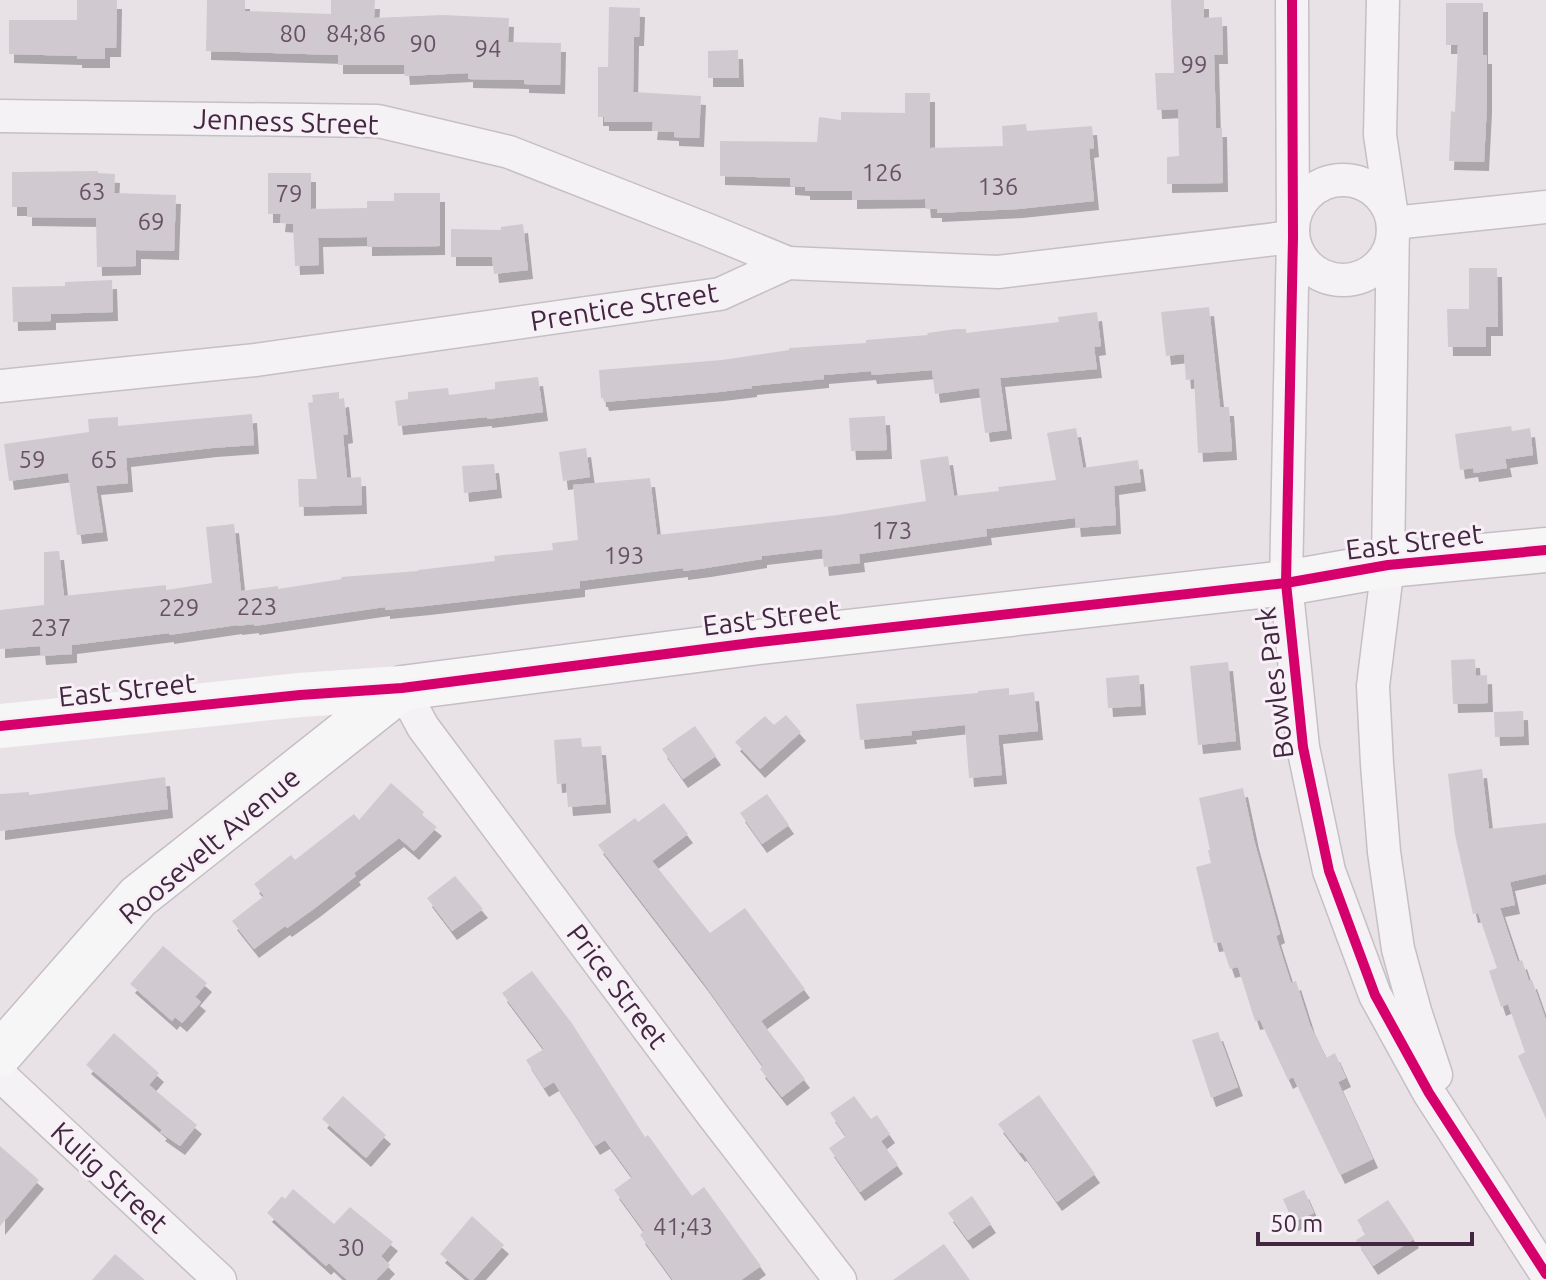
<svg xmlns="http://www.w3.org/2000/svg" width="1546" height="1280" viewBox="0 0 1546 1280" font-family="Ubuntu,sans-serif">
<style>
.building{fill:#d0cad0;filter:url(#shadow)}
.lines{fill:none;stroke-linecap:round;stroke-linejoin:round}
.minor-casing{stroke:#c6bfc4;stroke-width:35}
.primary-casing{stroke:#c6bec5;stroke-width:47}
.minor{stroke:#f4f2f4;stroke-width:32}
.secondary{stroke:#f7f6f7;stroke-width:44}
.primary{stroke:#f7f6f7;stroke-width:44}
.cycleway-casing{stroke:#f7f0f7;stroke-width:15}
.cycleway{stroke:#d6006c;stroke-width:10}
.labels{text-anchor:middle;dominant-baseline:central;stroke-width:6;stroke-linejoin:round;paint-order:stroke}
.number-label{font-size:24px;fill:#685266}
.street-label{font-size:28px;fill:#432740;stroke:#f7f0f7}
</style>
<defs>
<filter id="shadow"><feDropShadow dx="5" dy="9" stdDeviation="0" flood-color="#0004"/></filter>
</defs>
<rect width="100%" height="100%" fill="#e8e2e7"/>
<g class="building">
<polygon points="77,0 117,0 116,48 105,48 105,59 77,59 77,56 9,54 9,20 77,20"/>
<polygon points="207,0 245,0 245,11 331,14 331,0 375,0 374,18 442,15 509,18 508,42 561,43 560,85 524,84 524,80 468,79 468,73 405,76 404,65 338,65 338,55 206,51"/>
<polygon points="1171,0 1204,0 1204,18 1222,17 1223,55 1214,55 1216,128 1222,128 1223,183 1167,184 1167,157 1179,156 1178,109 1157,110 1155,73 1174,73"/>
<polygon points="1446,3 1483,3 1483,55 1487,55 1487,104 1484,162 1449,161 1451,111 1455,112 1458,45 1446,45"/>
<polygon points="609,7 640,8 639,37 634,37 633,92 701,96 699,138 674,137 674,132 652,131 653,122 604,122 604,117 598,117 598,67 608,67"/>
<polygon points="738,50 739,78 708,78 708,51"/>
<polygon points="905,93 930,93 930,148 1003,146 1002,126 1026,124 1027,131 1092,126 1094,148 1089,149 1094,201 1018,209 937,213 937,209 926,209 925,199 852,200 852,191 805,191 805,187 790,186 790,178 720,176 720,141 817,142 819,117 841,120 841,112 905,113"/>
<polygon points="98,171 98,173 115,174 114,193 176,195 174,251 136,250 136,266 97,267 96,218 27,217 27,207 12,207 12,172"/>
<polygon points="268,173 311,173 311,209 367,208 367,201 394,201 394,193 440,193 440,246 367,247 367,237 318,238 319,265 295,266 293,224 280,223 281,214 268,214"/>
<polygon points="523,224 528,270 494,274 492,257 451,257 451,229 501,230 501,227"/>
<polygon points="1469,268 1497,268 1498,327 1486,327 1486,347 1448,347 1447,309 1469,309"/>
<polygon points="112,280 113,312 51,314 51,321 13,322 12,287 65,286 65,282"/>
<polygon points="1209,307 1220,407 1229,407 1232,451 1198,453 1194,379 1186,380 1184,354 1166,356 1161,312"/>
<polygon points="1097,312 1101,346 1094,347 1097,369 1000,378 1007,430 985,433 979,388 935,394 932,370 872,375 871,371 824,375 824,379 752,386 752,388 719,392 604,402 603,398 601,398 599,370 722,360 789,350 789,348 866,343 866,340 928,335 927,333 956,329 966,329 966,333 1059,322 1058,317"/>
<polygon points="538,377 543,412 487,419 487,417 398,426 395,401 408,399 408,392 448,388 449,395 495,389 495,382"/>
<polygon points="339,392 339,399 344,398 348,434 343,435 347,478 361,477 362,505 299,507 298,479 317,479 308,403 313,402 312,395"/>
<polygon points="252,414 254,445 212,448 126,458 128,483 96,486 103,532 77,535 68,473 9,481 4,444 89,432 88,419 118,417 118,426"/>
<polygon points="885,416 887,450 851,451 849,418"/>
<polygon points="1511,426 1512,431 1530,428 1533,455 1505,459 1507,468 1474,473 1473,468 1460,470 1455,434"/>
<polygon points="1076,428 1083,468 1138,460 1141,482 1114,486 1116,525 1076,528 1075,518 986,529 987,536 859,554 860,563 824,567 822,549 762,556 762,559 706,568 683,571 683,568 580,581 580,588 425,606 385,610 385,607 254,626 254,624 237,626 237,625 169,635 169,633 72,645 72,654 41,656 40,646 0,649 0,610 44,605 44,552 59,551 64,596 166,585 166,590 212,583 206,527 234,524 241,591 278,586 278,589 342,579 341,577 418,571 418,570 495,561 494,556 553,550 552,543 578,540 573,485 650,478 657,535 838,515 926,501 920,460 948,456 954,496 999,491 998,487 1056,480 1047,433"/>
<polygon points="586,448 590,477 563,481 559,452"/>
<polygon points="494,464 497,489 464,493 462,466"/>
<polygon points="1475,659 1476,676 1487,675 1488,703 1453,704 1451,660"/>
<polygon points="1228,662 1236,741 1198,745 1190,666"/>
<polygon points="1139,675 1141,706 1108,708 1106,678"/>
<polygon points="1009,688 1009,695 1034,692 1038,731 998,735 1002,775 969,778 965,725 911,731 912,735 860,740 856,704 978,693 978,691"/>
<polygon points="1523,711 1524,736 1495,737 1494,712"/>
<polygon points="786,715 801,732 760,769 735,742 765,716 774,725"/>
<polygon points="695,726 716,756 683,779 662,749"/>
<polygon points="581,738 582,747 601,746 606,804 568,807 566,783 557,784 554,740"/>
<polygon points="1482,769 1489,829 1546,823 1546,874 1510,882 1515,905 1500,908 1518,962 1522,960 1529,981 1532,980 1546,1020 1546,1119 1518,1056 1525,1052 1508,1004 1501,1007 1489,971 1497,968 1478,913 1473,914 1455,835 1448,774"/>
<polygon points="165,777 168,809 0,831 0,794 29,792 29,795"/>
<polygon points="391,783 424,812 422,815 437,827 414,851 399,838 354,873 356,876 315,908 287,928 285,926 254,949 232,921 264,896 254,884 291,855 295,860 354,814 359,820"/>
<polygon points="1243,788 1254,840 1280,934 1276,936 1291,983 1296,981 1310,1025 1326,1058 1335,1053 1346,1078 1338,1082 1373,1159 1340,1175 1293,1077 1288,1080 1260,1020 1255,1021 1238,967 1230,969 1221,942 1214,943 1196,867 1211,863 1208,850 1210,850 1199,798"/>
<polygon points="767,794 789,825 762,844 740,813"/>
<polygon points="664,803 688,834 652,861 710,933 745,908 805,989 761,1021 805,1079 782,1097 760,1069 763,1066 703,982 598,845 635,818 638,822"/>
<polygon points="455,876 483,909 452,931 427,898"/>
<polygon points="163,946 207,983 195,997 201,1002 182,1023 175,1017 172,1021 130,984"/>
<polygon points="532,971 571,1022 645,1137 648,1135 692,1196 704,1187 761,1266 741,1280 673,1280 640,1235 644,1231 614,1190 632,1177 605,1140 595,1146 554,1082 544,1088 526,1060 544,1049 502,993"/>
<polygon points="1218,1032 1238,1087 1211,1098 1192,1040"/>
<polygon points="114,1033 159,1073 149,1085 197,1125 180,1146 160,1132 162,1130 86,1065"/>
<polygon points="1039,1095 1095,1174 1057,1202 1022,1152 1020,1153 998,1124"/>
<polygon points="343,1096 386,1135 366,1158 322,1119"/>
<polygon points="854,1096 871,1119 877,1115 890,1134 881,1141 898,1165 860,1192 829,1148 846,1136 830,1113"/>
<polygon points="0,1146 39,1180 0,1226"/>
<polygon points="293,1189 334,1224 350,1207 393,1242 381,1256 390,1265 376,1280 347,1280 329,1263 326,1266 267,1213 282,1196 285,1199"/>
<polygon points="1304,1190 1314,1213 1293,1222 1283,1199"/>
<polygon points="972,1196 991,1224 968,1240 948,1213"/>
<polygon points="1388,1200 1414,1239 1373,1266 1356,1240 1366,1234 1357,1220"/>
<polygon points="472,1216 504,1245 473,1280 470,1280 440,1254"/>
<polygon points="944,1244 970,1280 893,1280"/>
<polygon points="115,1254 145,1280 92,1280"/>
</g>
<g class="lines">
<g class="minor-casing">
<g id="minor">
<polyline points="1292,0 1293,237 1286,583 1303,747 1329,871 1375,995 1429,1093 1546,1274"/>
<polyline points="1383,0 1380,135 1393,223 1388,565 1373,686 1377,764 1384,852 1398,949 1415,1011 1436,1075"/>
<polyline points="0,116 378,121 509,152 708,230 788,263"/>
<circle cx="1343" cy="230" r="50"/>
<polyline points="1393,223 1546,207"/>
<polyline points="0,386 256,360 720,294 788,263 998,272 1293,237"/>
<polyline points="402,688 423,727 712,1114 840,1280"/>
<polyline points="0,1075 220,1280"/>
</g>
</g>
<g class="primary-casing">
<polyline id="primary" points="0,1054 138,897 402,688 759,642 1286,583 1388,565 1546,550"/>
</g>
<use href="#minor" class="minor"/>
<polyline class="secondary" points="0,726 300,695 402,688"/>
<use href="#primary" class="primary"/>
<g class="cycleway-casing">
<g id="cycleway">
<polyline points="1292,0 1293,237 1286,583 1303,747 1329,871 1375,995 1429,1093 1546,1274"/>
<polyline points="0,726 300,695 402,688 759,642 1286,583 1388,565 1546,550"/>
</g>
</g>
<use href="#cycleway" class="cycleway"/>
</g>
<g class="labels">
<g class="number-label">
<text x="293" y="33">80</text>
<text x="356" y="33">84;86</text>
<text x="423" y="43">90</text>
<text x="488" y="48">94</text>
<text x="1194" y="64">99</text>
<text x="882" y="172">126</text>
<text x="998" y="186">136</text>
<text x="92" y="191">63</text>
<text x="289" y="193">79</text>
<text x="151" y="221">69</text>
<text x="32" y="459">59</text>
<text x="104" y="459">65</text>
<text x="892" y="530">173</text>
<text x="624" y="555">193</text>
<text x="257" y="606">223</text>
<text x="179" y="607">229</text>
<text x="51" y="627">237</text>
<text x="683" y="1226">41;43</text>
<text x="351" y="1247">30</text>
</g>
<g class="street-label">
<text transform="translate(286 121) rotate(2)">Jenness Street</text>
<text transform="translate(624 306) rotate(-9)">Prentice Street</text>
<text transform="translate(1414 541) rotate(-7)">East Street</text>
<text transform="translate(771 617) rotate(-7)">East Street</text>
<text transform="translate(1274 683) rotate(-97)">Bowles Park</text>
<text transform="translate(127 689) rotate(-6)">East Street</text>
<text transform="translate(209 845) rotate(-40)">Roosevelt Avenue</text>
<text transform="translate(618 986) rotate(53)">Price Street</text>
<text transform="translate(110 1177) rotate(43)">Kulig Street</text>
</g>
</g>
<path d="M1258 1232v12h214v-12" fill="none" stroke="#432740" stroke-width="4"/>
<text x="1270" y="1232" font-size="24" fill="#432740" stroke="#f7f0f7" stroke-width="6" paint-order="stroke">50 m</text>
</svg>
